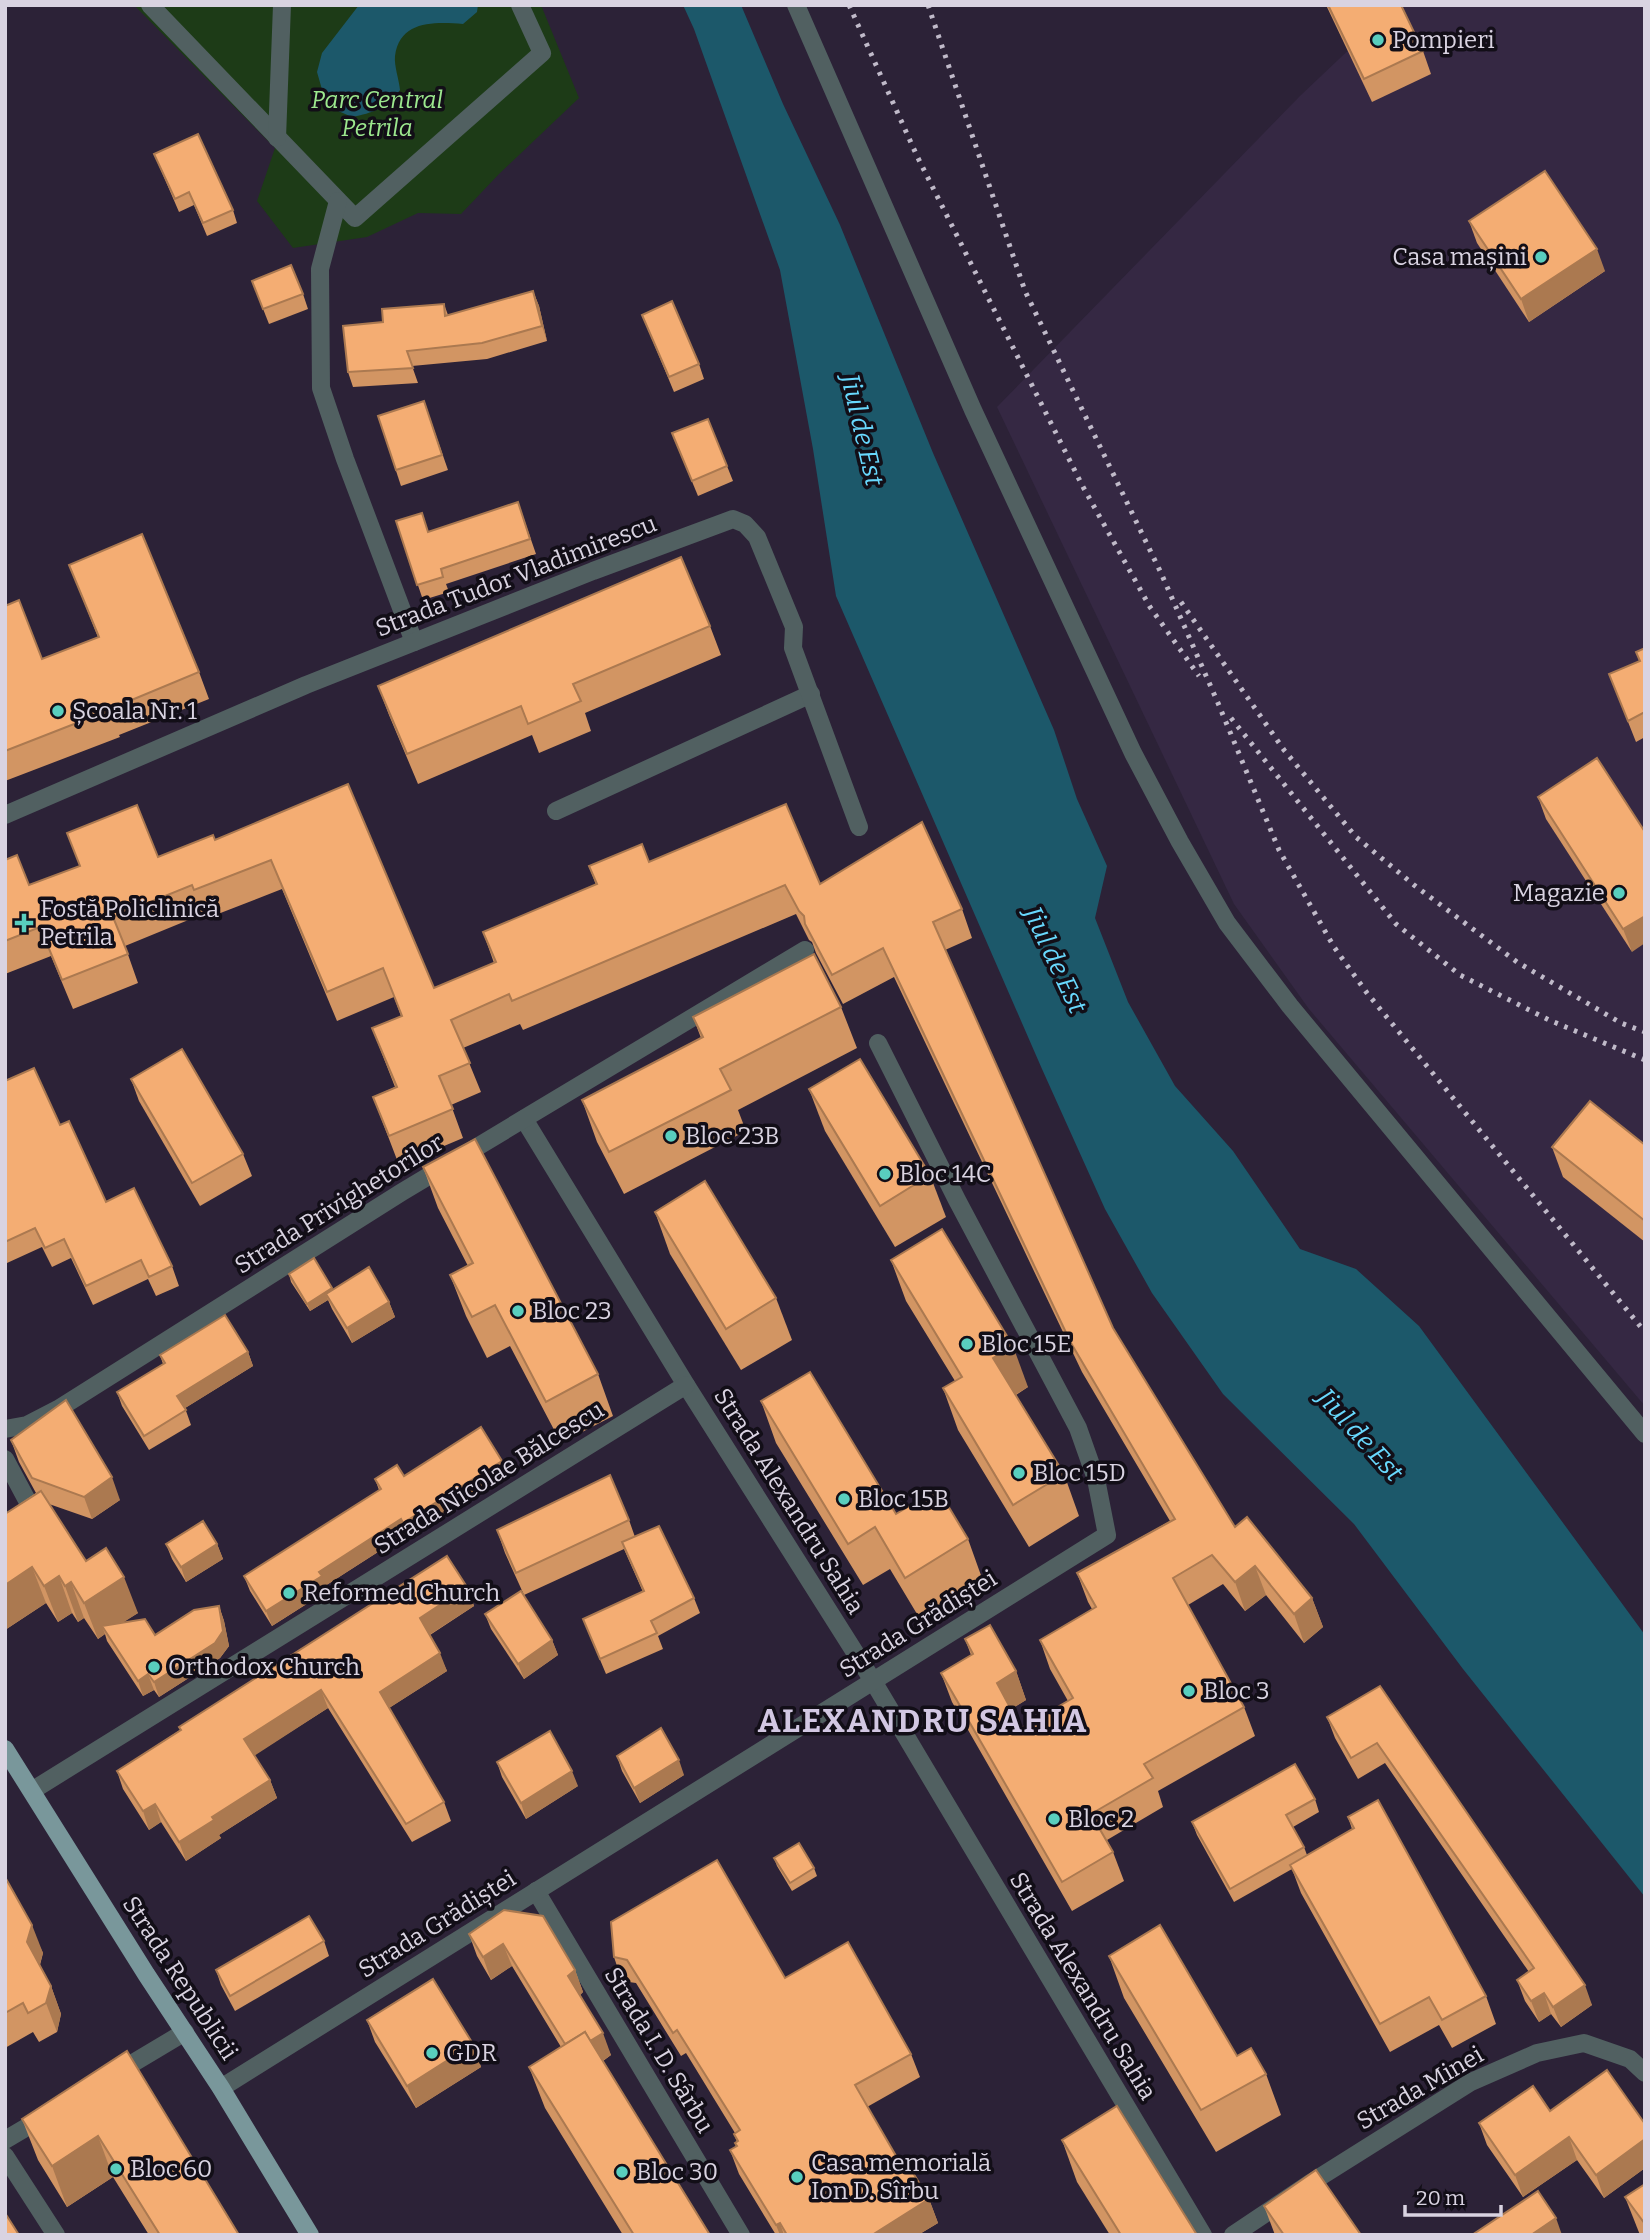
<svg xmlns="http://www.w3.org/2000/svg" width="1650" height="2240" viewBox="0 0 1650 2240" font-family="Bitter,serif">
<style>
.built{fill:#352843}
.green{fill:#1d3b17}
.water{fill:#1c586a}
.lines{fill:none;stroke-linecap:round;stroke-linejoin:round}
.minor{stroke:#516061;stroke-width:18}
.major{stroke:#79979b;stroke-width:18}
.rail{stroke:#c0bac9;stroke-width:5;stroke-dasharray:3.5 7;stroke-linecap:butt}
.wall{fill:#d29563}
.shaded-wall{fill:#ab7950}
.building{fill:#f4ad73;stroke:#ab7950;stroke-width:2}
.poi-dot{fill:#59cebe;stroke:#120e17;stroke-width:2.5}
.labels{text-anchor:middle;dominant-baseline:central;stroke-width:7;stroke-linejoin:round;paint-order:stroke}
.poi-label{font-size:24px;fill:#d9d3e1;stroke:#120e17;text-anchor:start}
.park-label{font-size:24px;font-style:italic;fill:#9ce88e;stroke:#120e17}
.street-label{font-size:24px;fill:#d9d3e1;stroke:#120e17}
.water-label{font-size:26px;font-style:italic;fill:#68d8fd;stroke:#120e17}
.district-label{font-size:32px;font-weight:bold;letter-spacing:2px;fill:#d2c7e2;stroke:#120e17}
</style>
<rect width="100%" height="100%" fill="#2c2237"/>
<polygon class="built" points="1396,5 1645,5 1645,1406 1309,1009 1234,904 997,407 1300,96"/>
<polygon class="green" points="134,5 541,5 579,98 499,174 461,214 418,213 367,237 293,248 257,201 275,148"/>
<g class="water">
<path d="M359,5H478L477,12L463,24C435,22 400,20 395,56C394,66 399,79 400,90C388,108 372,113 352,117L336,110L323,93L317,72L322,53Z"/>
<polygon points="683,5 741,5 783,104 840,225 933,453 1054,730 1077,799 1107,866 1095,918 1128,1002 1175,1086 1233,1151 1300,1249 1356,1269 1419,1326 1645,1635 1645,1897 1463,1669 1354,1524 1223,1394 1152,1293 1105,1209 1042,1069 836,596 813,449 780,270 694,29"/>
</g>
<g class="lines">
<g class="minor">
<polyline points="150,5 355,218 542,53 520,5"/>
<polyline points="796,5 973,410 1133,753 1180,842 1227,923 1290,1006 1645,1434"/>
<polyline points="277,138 282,5"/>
<polyline points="338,201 320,269 321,388 345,459 414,642"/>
<polyline points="556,811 811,694"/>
<polyline points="5,815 306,685 593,571 733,519 745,524 757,537 794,627 793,648 859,827"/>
<polyline points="524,1119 686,1385 873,1681 1203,2235"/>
<polyline points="5,1429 27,1425 58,1409 402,1192 805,950"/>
<polyline points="5,1459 37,1519 5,1542"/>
<polyline points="33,1790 686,1385"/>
<polyline points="536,1891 741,2235"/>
<polyline points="113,2075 185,2032"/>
<polyline points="221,2088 1107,1535 1096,1479 1078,1428 957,1200 878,1043"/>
<polyline points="5,2140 44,2117"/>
<polyline points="5,2156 56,2235"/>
<polyline points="1233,2235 1312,2182 1471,2082 1537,2053 1584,2043 1630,2059 1645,2073"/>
</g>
<polyline class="major" points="5,1749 146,1974 221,2088 310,2235"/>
<g class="rail">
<polyline points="849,5 917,156 1082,485 1150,607 1199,676"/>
<polyline points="928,5 1025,291 1161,573 1218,703 1279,850 1334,947 1367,993 1645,1332"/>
<polyline points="1181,602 1284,750 1356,837 1414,885 1517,962 1621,1023 1645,1032"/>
<polyline points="1231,718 1396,924 1460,975 1549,1020 1645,1060"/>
</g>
</g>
<g class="wall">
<polygon points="1326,5 1401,5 1423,51 1431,74 1372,102"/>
<polygon points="154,154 233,210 237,223 207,236 194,205 179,212"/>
<polygon points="1469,221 1605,271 1529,322 1477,243"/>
<polygon points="252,281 303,294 308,309 269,324"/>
<polygon points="533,291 539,306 547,341 487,359 412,366 418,383 353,387 348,372 383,322 444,304 448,315"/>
<polygon points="642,315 699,364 704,379 674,392"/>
<polygon points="424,401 448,470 401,486 378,416"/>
<polygon points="672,433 727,466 733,481 698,496"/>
<polygon points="518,502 536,554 446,584 449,592 423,600 396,521 429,532"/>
<polygon points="69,565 199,672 209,699 119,735 120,737 5,781 5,606 42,659 98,637"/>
<polygon points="710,626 721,655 585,713 591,731 539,753 532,735 418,784 389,715 378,686"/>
<polygon points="1645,648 1645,737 1636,742 1609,674 1640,661"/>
<polygon points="1597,758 1632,952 1546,819 1538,797"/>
<polygon points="348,784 434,988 494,963 483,932 596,885 589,866 649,862 820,884 962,909 972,938 945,950 1113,1328 1235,1527 1312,1598 1323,1627 1304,1643 1266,1595 1245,1611 1223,1584 1188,1605 1244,1707 1255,1736 1158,1791 1163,1807 1107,1840 1113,1852 1124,1881 1072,1911 952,1702 941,1673 971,1655 965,1639 1016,1671 1026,1700 1011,1709 1021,1728 1068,1701 1050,1669 1040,1640 1092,1609 1088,1602 1077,1573 1170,1521 1082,1372 894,977 843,1004 816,953 812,942 809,940 796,914 523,1030 520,1024 463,1048 481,1092 451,1105 463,1138 399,1165 373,1097 395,1087 372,1028 401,1016 394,997 337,1021 282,889 205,919 203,914 125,946 138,983 73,1009 51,956 5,974 5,860 29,885 80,866 67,833 158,857 215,840"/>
<polygon points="841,1007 857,1048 738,1110 746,1131 624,1194 597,1142 582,1100 701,1038 693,1017"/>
<polygon points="131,1079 243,1154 252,1176 200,1206 139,1101"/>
<polygon points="5,1081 60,1125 106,1202 172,1266 179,1286 156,1296 148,1279 93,1305 71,1258 52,1267 42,1247 7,1263 5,1259"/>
<polygon points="809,1089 930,1175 946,1217 895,1247 825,1131"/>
<polygon points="1645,1145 1645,1242 1563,1177 1552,1147"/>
<polygon points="423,1167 598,1374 613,1416 561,1443 510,1346 487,1358 466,1316 450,1275 468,1266 438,1208"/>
<polygon points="655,1212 776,1298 792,1340 741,1370 670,1254"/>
<polygon points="891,1260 1028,1387 1016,1395 1064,1474 1079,1516 1029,1547 958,1430 943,1388 955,1381 906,1301"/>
<polygon points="289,1274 333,1290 389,1302 395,1317 352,1343 332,1309 328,1300 310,1311 291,1282"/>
<polygon points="248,1352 253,1366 185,1408 191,1425 149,1450 122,1406 117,1392 163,1364 160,1355"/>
<polygon points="761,1401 896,1514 968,1539 983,1581 920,1619 890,1569 863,1585 776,1443"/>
<polygon points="11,1440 120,1500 92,1519 49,1504 86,1561 138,1613 123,1622 155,1635 219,1606 224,1621 229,1646 220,1658 159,1697 154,1690 143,1696 107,1641 105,1634 98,1639 84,1618 78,1622 72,1613 58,1622 46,1603 5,1630 5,1514 36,1493 19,1462"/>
<polygon points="502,1461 507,1476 409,1539 406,1534 325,1586 327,1591 272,1626 250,1591 244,1576 379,1490 375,1479 404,1476"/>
<polygon points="629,1520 635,1537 694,1598 700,1613 658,1636 663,1649 606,1674 583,1619 643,1592 624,1549 524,1595 505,1553 497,1530"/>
<polygon points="166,1544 217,1544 223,1559 186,1582 172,1559"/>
<polygon points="467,1587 474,1606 430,1635 447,1671 389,1708 444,1802 451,1821 412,1842 328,1708 254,1755 270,1780 277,1798 219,1835 221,1838 186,1861 161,1822 149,1830 123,1789 117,1771 180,1730 179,1727"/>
<polygon points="485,1614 552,1640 558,1655 524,1679 491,1629"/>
<polygon points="1380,1686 1592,2005 1561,2027 1551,2014 1539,2022 1525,2001 1517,1980 1529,1972 1385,1763 1358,1779 1335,1738 1327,1717"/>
<polygon points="617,1756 684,1775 640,1803 622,1771"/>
<polygon points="497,1762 578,1786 526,1819 502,1777"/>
<polygon points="1315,1799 1319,1812 1293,1827 1304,1847 1307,1855 1352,1829 1348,1817 1486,1996 1496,2024 1452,2048 1439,2025 1390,2052 1301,1893 1292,1869 1234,1902 1197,1835 1192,1822"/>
<polygon points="774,1858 814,1868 817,1876 792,1891 777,1866"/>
<polygon points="5,1877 43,1953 40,1965 51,1986 61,2014 57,2032 39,2042 33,2032 5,2048"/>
<polygon points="469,1934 575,1970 583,1992 580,1995 611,2055 603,2061 710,2235 623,2235 545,2108 529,2067 561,2047 512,1966 491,1980 477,1956"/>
<polygon points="324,1941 329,1956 235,2011 221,1985 216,1970"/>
<polygon points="1109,1956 1237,2056 1266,2074 1281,2115 1216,2152 1124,1998"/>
<polygon points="614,1957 785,1978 911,2054 920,2077 867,2107 899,2161 929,2199 938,2223 918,2235 776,2235 739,2174 730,2150 736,2147 735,2143 737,2142 734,2134 735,2133 686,2053 681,2056 636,1983 622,1981"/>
<polygon points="367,2020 473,2044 481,2067 416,2108 375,2042"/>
<polygon points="127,2051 239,2235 149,2235 113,2177 67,2207 38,2160 22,2119"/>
<polygon points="1479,2123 1645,2124 1645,2168 1604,2198 1577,2160 1523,2197 1487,2145"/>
<polygon points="1062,2140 1197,2235 1110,2235 1077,2182"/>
<polygon points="1645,2184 1645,2235 1640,2235 1625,2197"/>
<polygon points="1264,2206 1361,2235 1275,2235"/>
</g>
<g class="shaded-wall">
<polygon points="1597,249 1605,271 1529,322 1521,299"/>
<polygon points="533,291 539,306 547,341 542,326"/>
<polygon points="1645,916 1645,943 1632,952 1623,929"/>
<polygon points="332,1288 335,1296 326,1294 328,1300 310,1311 307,1304"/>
<polygon points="389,1302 395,1317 352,1343 347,1328"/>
<polygon points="1013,1346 1028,1387 1008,1399 993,1358"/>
<polygon points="248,1352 253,1366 182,1410 177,1396"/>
<polygon points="502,1461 507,1476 409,1539 403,1523"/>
<polygon points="112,1477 120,1500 92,1519 84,1497"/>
<polygon points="401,1519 406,1534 325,1586 327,1591 272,1626 266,1611 319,1572"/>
<polygon points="217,1544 223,1559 186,1582 181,1567"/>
<polygon points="1255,1566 1266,1595 1245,1611 1235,1582"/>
<polygon points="32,1567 46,1603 5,1630 5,1585"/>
<polygon points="59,1576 72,1613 58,1622 44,1586"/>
<polygon points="124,1577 138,1613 107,1633 102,1626 105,1634 98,1639 84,1603"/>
<polygon points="71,1582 84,1618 78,1622 65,1586"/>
<polygon points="467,1587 474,1606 426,1637 420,1618"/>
<polygon points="1312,1598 1323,1627 1304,1643 1294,1614"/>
<polygon points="219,1606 224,1621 229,1646 220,1658 159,1697 154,1682"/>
<polygon points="552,1640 558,1655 524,1679 518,1664"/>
<polygon points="440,1653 447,1671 386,1710 380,1692"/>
<polygon points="1016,1671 1026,1700 1007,1712 997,1683"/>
<polygon points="148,1674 154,1690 143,1696 138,1681"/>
<polygon points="321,1690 328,1708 251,1758 244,1739"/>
<polygon points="679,1760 684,1775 640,1803 634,1788"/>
<polygon points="572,1771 578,1786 526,1819 521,1803"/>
<polygon points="270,1780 277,1798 219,1835 221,1838 186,1861 179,1842 212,1817"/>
<polygon points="155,1804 161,1822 149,1830 143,1811"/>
<polygon points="32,1925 43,1953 38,1971 27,1942"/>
<polygon points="503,1944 512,1966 491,1980 483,1957"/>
<polygon points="575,1970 583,1992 576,1999 568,1976"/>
<polygon points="1585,1985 1592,2005 1561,2027 1553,2007"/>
<polygon points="51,1986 61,2014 57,2032 46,2003"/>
<polygon points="1544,1993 1551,2014 1539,2022 1531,2001"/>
<polygon points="603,2033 611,2055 580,2077 572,2054"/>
<polygon points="473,2044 481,2067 416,2108 407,2086"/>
<polygon points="98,2136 113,2177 67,2207 52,2166"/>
<polygon points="1569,2137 1577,2160 1523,2197 1515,2175"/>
<polygon points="1645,2139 1645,2168 1604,2198 1596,2175"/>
<polygon points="929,2199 938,2223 918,2235 872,2235"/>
<polygon points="1556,2218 1562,2235 1531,2235"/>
<polygon points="780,2223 784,2235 780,2235 776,2225"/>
</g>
<g class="building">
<polygon points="1328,5 1401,5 1423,51 1364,79"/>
<polygon points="198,134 233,210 203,223 189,192 175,199 154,154"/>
<polygon points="1545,171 1597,249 1521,299 1469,221"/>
<polygon points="291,265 303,294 263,309 252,281"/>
<polygon points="533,291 542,326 482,343 407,351 413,368 348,372 343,326 383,322 382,309 444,304 445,316"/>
<polygon points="672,301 699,364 669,377 642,315"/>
<polygon points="424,401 442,455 396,470 378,416"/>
<polygon points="708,419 727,466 692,481 672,433"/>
<polygon points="518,502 530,539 441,569 443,577 417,585 396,521 422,513 428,532"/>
<polygon points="142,534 199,672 110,709 110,710 5,751 5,606 19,600 42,659 99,637 69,565"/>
<polygon points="681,557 710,626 573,684 581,701 528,724 521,706 407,754 378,686"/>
<polygon points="1645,648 1645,712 1628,721 1609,674 1640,661 1636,652"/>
<polygon points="1597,758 1645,832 1645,916 1623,929 1538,797"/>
<polygon points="348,784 434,988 496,962 483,932 597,884 589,866 642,844 649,862 786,804 820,884 922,822 962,909 933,922 1113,1328 1235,1527 1247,1517 1312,1598 1294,1614 1255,1566 1235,1582 1212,1555 1173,1578 1244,1707 1144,1764 1153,1778 1091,1814 1113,1852 1062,1882 941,1673 973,1654 965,1639 990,1625 1016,1671 997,1683 1021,1728 1073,1698 1040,1640 1096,1607 1077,1573 1175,1519 1071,1343 883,948 832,975 805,924 804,916 799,911 785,885 512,1001 509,994 451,1020 470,1063 439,1076 453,1109 389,1136 373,1097 397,1087 372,1028 402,1016 383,968 327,992 271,860 194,890 192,885 113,917 128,954 62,980 40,927 5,941 5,860 17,855 29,885 80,866 67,833 137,805 158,857 213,835 215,840"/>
<polygon points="814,954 841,1007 720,1069 731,1090 609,1152 582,1100 703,1037 693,1017"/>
<polygon points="182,1049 243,1154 192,1183 131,1079"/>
<polygon points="860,1059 930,1175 880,1206 809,1089"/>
<polygon points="34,1068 60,1125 69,1121 106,1202 134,1188 172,1266 149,1277 141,1260 86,1286 64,1239 45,1248 35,1228 5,1242 5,1081"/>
<polygon points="1590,1101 1645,1145 1645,1221 1552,1147"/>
<polygon points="475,1139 598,1374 546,1402 495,1305 472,1317 450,1275 473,1263 423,1167"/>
<polygon points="705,1181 776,1298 726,1329 655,1212"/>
<polygon points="942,1229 1013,1346 993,1358 1064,1474 1013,1505 943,1388 962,1377 891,1260"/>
<polygon points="314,1258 332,1288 307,1304 289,1274"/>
<polygon points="369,1267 389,1302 347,1328 326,1294"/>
<polygon points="225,1315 248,1352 177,1396 186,1410 144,1436 117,1392 165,1363 160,1355"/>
<polygon points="810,1372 896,1514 938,1489 968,1539 905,1578 875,1527 848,1544 761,1401"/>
<polygon points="66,1400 112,1477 84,1497 32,1478 11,1440"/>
<polygon points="481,1427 502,1461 403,1523 401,1519 319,1572 322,1576 266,1611 244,1576 381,1489 375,1479 397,1465 404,1476"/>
<polygon points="610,1475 629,1520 516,1573 497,1530"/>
<polygon points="41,1491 86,1561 106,1548 124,1577 84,1603 71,1582 65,1586 59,1576 44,1586 32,1567 5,1585 5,1514"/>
<polygon points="203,1521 217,1544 181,1567 166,1544"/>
<polygon points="659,1526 694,1598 651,1621 657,1633 600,1659 583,1619 644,1591 622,1542"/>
<polygon points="447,1556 467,1587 420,1618 440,1653 380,1692 444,1802 406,1824 321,1690 244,1739 270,1780 212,1817 214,1820 179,1842 155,1804 143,1811 117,1771 181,1730 179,1727"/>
<polygon points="521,1591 552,1640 518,1664 485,1614"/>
<polygon points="219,1606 223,1631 215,1643 154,1682 148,1674 138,1681 102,1626 145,1619 155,1635 194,1610"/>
<polygon points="1380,1686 1585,1985 1553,2007 1544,1993 1531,2001 1517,1980 1534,1968 1377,1743 1351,1758 1327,1717"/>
<polygon points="661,1728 679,1760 634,1788 617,1756"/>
<polygon points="550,1731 572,1771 521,1803 497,1762"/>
<polygon points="1295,1764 1315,1799 1286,1815 1304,1847 1230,1889 1192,1822"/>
<polygon points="1378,1800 1486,1996 1442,2020 1429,1997 1380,2024 1290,1865 1354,1828 1348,1817"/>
<polygon points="799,1843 814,1868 790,1883 774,1858"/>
<polygon points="717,1860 785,1978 848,1942 911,2054 855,2085 899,2161 904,2158 929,2199 872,2235 787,2235 780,2223 776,2225 730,2150 737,2146 735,2143 738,2141 734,2134 740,2130 677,2030 673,2033 627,1960 614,1957 611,1922"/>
<polygon points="5,1877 32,1925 27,1942 51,1986 46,2003 28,2013 23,2003 5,2013"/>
<polygon points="504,1910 543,1916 575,1970 568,1976 603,2033 590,2041 585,2032 565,2044 503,1944 483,1957 469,1934"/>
<polygon points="309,1916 324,1941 230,1996 216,1970"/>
<polygon points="1160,1925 1237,2056 1251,2048 1266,2074 1201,2110 1109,1956"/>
<polygon points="433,1979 473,2044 407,2086 367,2020"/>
<polygon points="585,2032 710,2235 634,2235 529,2067"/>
<polygon points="127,2051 239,2235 160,2235 98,2136 52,2166 22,2119"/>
<polygon points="1607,2070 1645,2124 1645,2139 1596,2175 1569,2137 1515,2175 1479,2123 1533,2086 1550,2111"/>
<polygon points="1117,2106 1197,2235 1121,2235 1062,2140"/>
<polygon points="1316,2170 1361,2235 1284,2235 1264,2206"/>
<polygon points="1645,2184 1645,2224 1625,2197"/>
<polygon points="1538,2191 1556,2218 1531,2235 1472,2235"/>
<polygon points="5,2213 19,2235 5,2235"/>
</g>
<g class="poi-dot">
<circle cx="1378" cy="40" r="7"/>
<circle cx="1541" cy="257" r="7"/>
<circle cx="58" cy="711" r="7"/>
<circle cx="1619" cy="893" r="7"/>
<path d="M20.5 912.5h7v7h7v7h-7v7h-7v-7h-7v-7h7z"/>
<circle cx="671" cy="1136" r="7"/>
<circle cx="885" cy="1174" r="7"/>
<circle cx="518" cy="1311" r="7"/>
<circle cx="967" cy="1344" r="7"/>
<circle cx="1019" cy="1473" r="7"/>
<circle cx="844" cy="1499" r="7"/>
<circle cx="289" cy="1593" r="7"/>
<circle cx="154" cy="1667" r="7"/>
<circle cx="1189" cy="1691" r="7"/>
<circle cx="1054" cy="1819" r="7"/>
<circle cx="432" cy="2053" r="7"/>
<circle cx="116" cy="2169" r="7"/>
<circle cx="622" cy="2172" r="7"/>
<circle cx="797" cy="2177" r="7"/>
</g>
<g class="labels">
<g class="poi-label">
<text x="1392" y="40">Pompieri</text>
<text x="1527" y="257" text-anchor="end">Casa mașini</text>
<text x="72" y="711">Școala Nr. 1</text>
<text x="1605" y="893" text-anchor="end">Magazie</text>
<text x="40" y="909">Fostă Policlinică<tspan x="40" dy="28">Petrila</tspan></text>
<text x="685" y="1136">Bloc 23B</text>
<text x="899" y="1174">Bloc 14C</text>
<text x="532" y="1311">Bloc 23</text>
<text x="981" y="1344">Bloc 15E</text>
<text x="1033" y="1473">Bloc 15D</text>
<text x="858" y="1499">Bloc 15B</text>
<text x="303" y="1593">Reformed Church</text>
<text x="168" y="1667">Orthodox Church</text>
<text x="1203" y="1691">Bloc 3</text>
<text x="1068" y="1819">Bloc 2</text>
<text x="446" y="2053">GDR</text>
<text x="811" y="2163">Casa memorială<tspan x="811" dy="28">Ion D. Sîrbu</tspan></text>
<text x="130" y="2169">Bloc 60</text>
<text x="636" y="2172">Bloc 30</text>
</g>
<g class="park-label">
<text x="377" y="100">Parc Central<tspan x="377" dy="28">Petrila</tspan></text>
</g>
<g class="street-label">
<text transform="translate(516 576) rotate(-21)">Strada Tudor Vladimirescu</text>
<text transform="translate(339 1204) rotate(-32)">Strada Privighetorilor</text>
<text transform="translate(489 1478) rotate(-32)">Strada Nicolae Bălcescu</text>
<text transform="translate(789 1501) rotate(58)">Strada Alexandru Sahia</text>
<text transform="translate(918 1624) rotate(-32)">Strada Grădiștei</text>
<text transform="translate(437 1924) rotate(-32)">Strada Grădiștei</text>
<text transform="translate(180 1978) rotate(57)">Strada Republicii</text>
<text transform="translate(1083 1986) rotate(59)">Strada Alexandru Sahia</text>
<text transform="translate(659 2050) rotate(59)">Strada I. D. Sârbu</text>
<text transform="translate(1420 2088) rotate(-30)">Strada Minei</text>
</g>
<g class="water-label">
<text transform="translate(862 430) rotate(77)">Jiul de Est</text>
<text transform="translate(1055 960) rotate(65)">Jiul de Est</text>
<text transform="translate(1360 1435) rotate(48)">Jiul de Est</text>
</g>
<g class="district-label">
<text x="923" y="1721">ALEXANDRU SAHIA</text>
</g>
</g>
<rect width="1650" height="2240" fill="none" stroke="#d9d3e1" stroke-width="14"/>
<path d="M1405 2205v10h96v-10" fill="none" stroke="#d9d3e1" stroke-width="3.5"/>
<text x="1416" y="2205" font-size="21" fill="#d9d3e1" stroke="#120e17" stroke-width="5" paint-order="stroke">20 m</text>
</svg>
